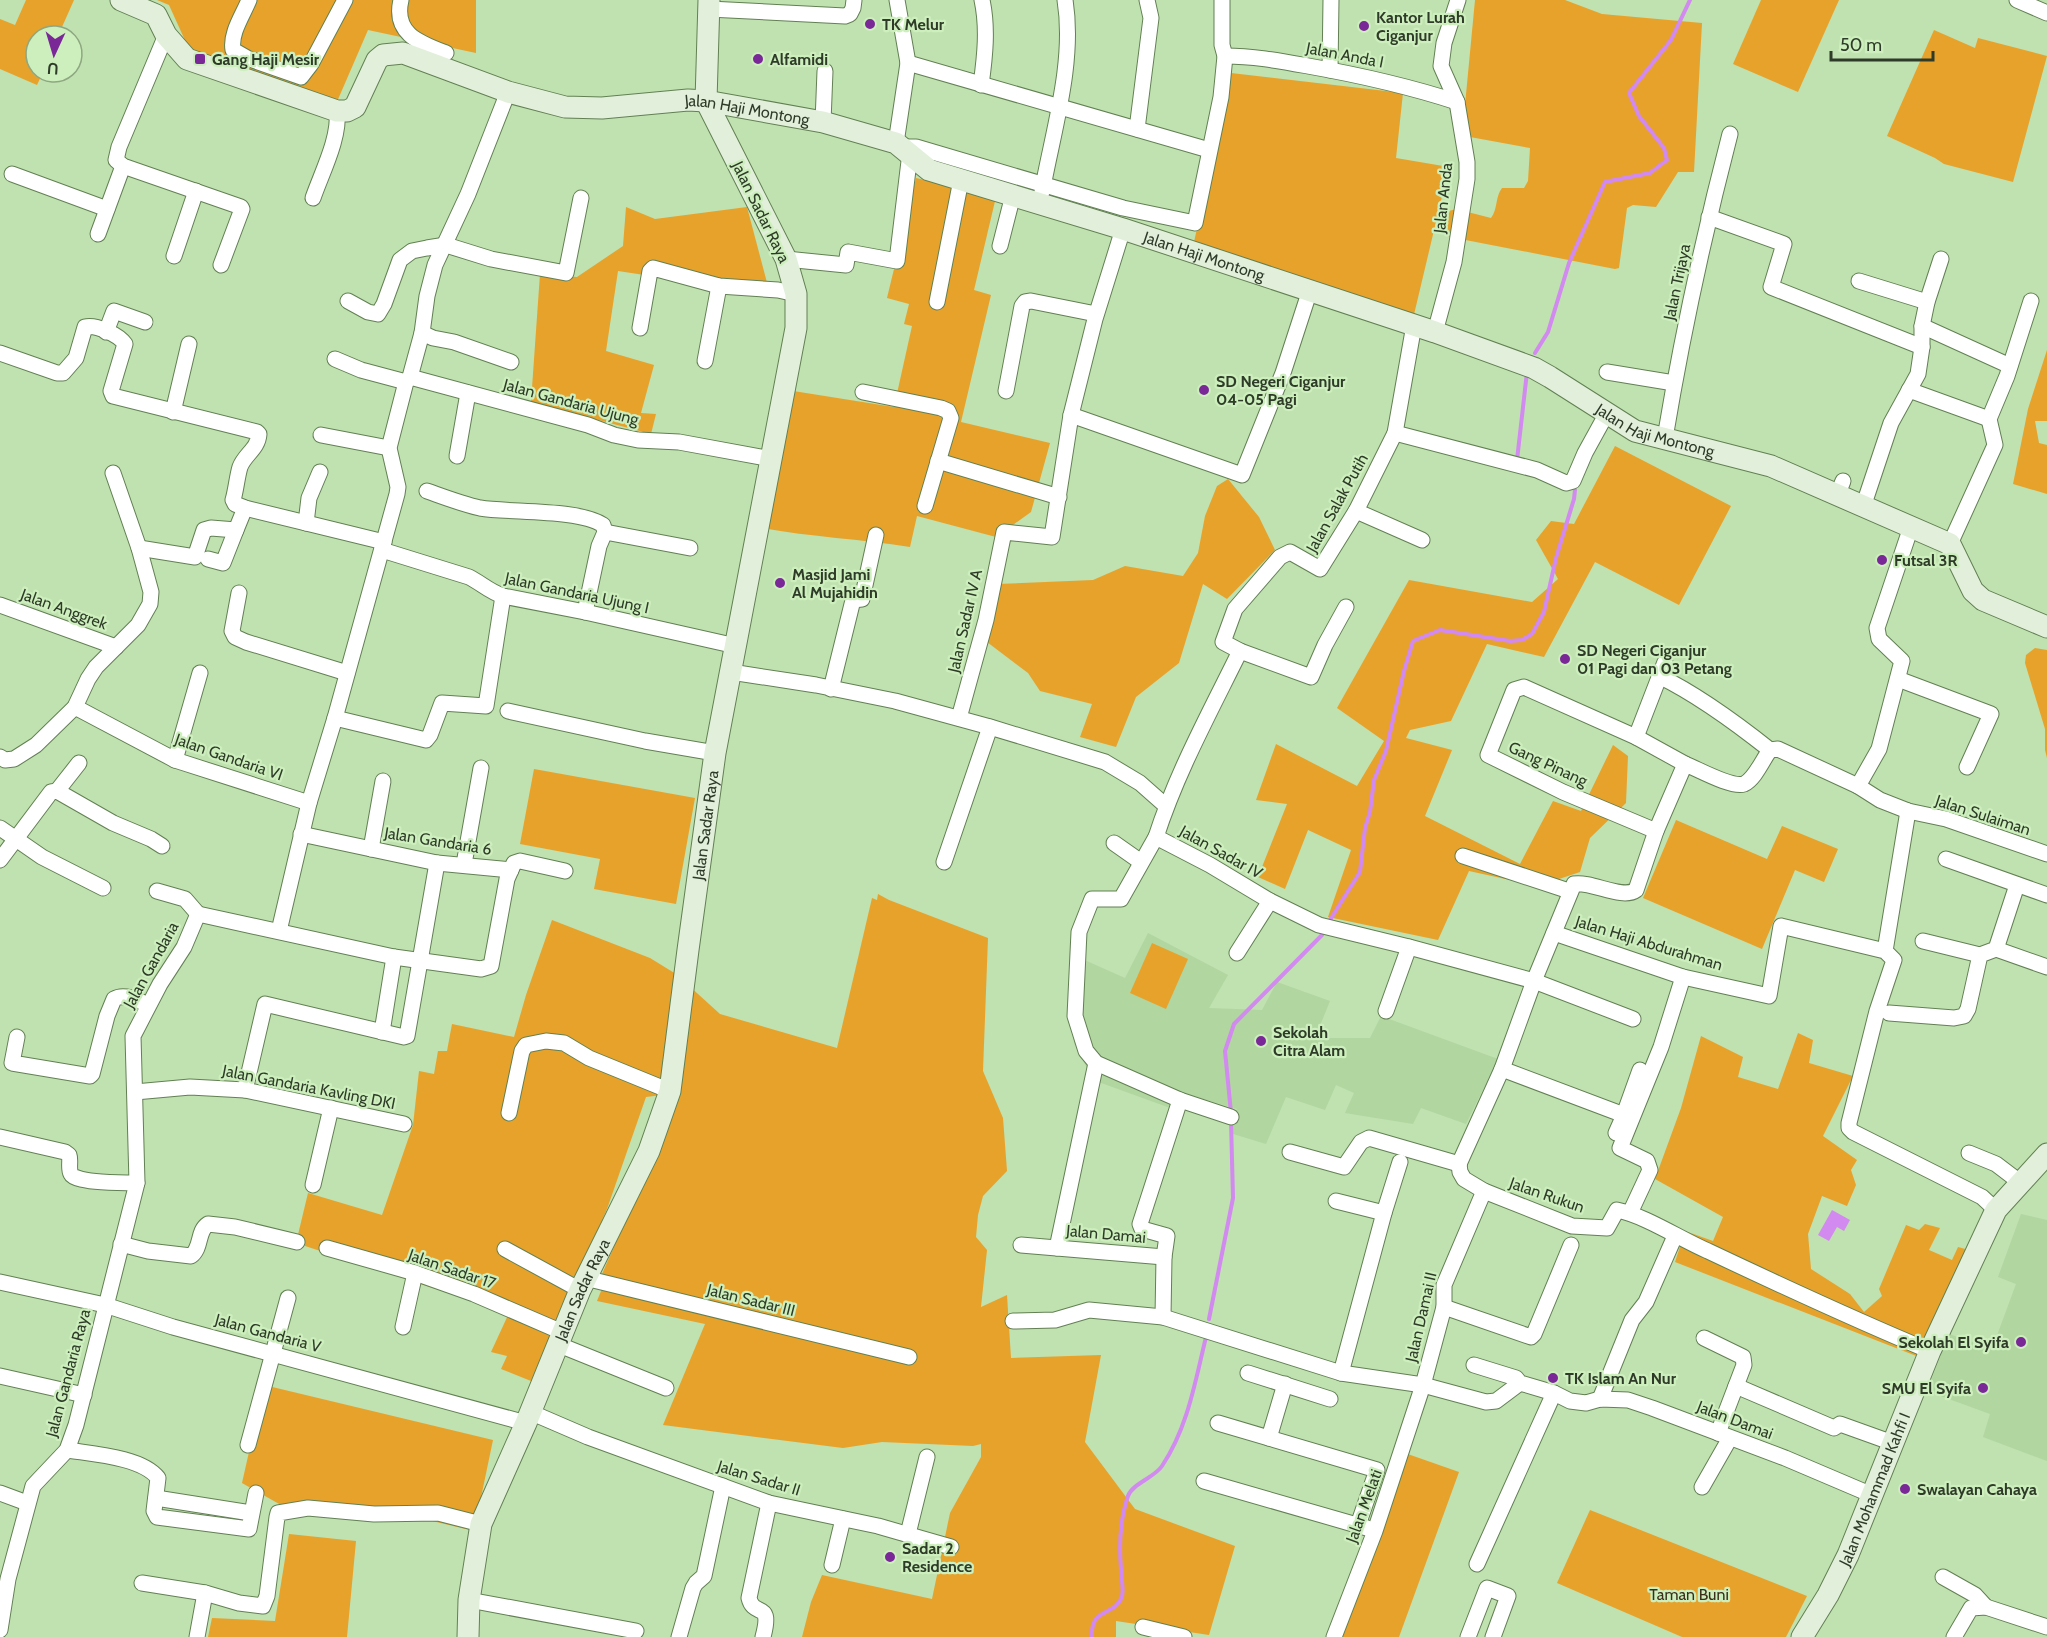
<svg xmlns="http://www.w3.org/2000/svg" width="2047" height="1637" viewBox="0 0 2047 1637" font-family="Cabin,sans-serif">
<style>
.built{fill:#b1d69f}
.green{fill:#e7a22b}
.water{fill:#d289f0}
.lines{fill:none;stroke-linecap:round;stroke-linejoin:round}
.stream{stroke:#d289f0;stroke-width:4}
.street-casing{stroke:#628053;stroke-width:17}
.secondary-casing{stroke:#628053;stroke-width:23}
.street{stroke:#fff;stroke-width:15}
.secondary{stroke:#e2f0db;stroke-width:21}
.poi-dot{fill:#7a2898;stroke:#cdefbd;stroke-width:2}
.labels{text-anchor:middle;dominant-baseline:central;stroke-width:4.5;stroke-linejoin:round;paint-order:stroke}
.poi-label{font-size:16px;font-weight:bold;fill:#2e3b28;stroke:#cdefbd;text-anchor:start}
.street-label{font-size:16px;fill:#2e3b28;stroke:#cdefbd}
.park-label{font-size:16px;fill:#3c2e1a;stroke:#cdefbd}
</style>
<rect width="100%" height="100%" fill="#c0e1b0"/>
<g class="built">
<polygon points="1148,933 1228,975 1209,1008 1262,1010 1277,982 1330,1001 1315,1038 1370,1038 1381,1016 1498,1059 1466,1124 1421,1108 1413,1124 1345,1113 1354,1093 1336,1085 1325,1110 1286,1097 1266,1144 1230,1133 1237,1109 1190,1095 1184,1113 1093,1080 1074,1043 1070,1003 1080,958 1125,978"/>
<polygon points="2021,1214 2047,1220 2047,1461 1983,1437 1990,1414 1927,1391 1949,1334 1992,1349 2016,1284 1998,1277"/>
</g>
<g class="green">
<polygon points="26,0 74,0 58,36 36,36 36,72 43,72 37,85 0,69 0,19 15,25"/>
<polygon points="157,0 476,0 476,53 368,30 336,104 193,58 169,5"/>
<path d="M1475,0H1565L1602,14L1702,23L1694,172H1678L1656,207L1633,205L1627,208L1619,268L1615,269L1450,237L1445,234L1444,230L1449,211L1456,209L1491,218C1498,209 1495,197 1502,188H1524L1528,181L1530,148L1470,137L1463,126Z"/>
<polygon points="1761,0 1839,0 1798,92 1733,64"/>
<polygon points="1934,30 1975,48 1978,38 2047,56 2013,182 1944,164 1935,158 1887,136"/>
<polygon points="1231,73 1403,93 1396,158 1449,167 1412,323 1194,242"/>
<path d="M916,178L996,197L974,290L991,295L961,422L1050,443L1031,512L996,537L917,516L910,547C861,539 811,537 762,528L787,390L894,407L912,326L904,324L909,304L887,298Z"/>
<polygon points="626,207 655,219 747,207 770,294 618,271 606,351 654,365 641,413 656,414 651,434 531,402 540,274 577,277 623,246"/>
<polygon points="2047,350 2047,421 2035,421 2039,443 2047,445 2047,494 2013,484 2028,409"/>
<polygon points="1615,446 1731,506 1679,605 1595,562 1544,657 1487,644 1451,721 1410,730 1406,738 1452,750 1425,816 1520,864 1553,801 1581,811 1613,745 1628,756 1626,803 1590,838 1580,872 1538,886 1469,871 1438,940 1328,917 1351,850 1308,830 1285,889 1258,877 1287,804 1256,800 1276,744 1357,786 1384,741 1337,708 1409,580 1532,602 1558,579 1536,540 1551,521 1574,524"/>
<polygon points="1228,479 1259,517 1275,550 1227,599 1203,584 1179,663 1136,697 1116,747 1080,737 1092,704 1040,691 1028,673 987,642 997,584 1093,580 1125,566 1183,576 1198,553 1205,516 1217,486"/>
<polygon points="2035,648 2047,650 2047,758 2045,750 2045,729 2025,663 2026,655"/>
<polygon points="534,769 695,798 676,904 594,889 600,859 520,844"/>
<polygon points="1676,820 1767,859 1782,826 1838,849 1824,882 1795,870 1762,949 1643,898"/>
<polygon points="878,894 889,900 988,938 983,1071 1003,1118 1007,1171 983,1196 978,1215 976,1237 987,1250 981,1307 1007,1295 1011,1358 1101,1355 1085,1442 1135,1509 1235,1546 1209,1635 1116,1621 1116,1637 802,1637 811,1602 822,1575 932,1599 950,1513 981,1457 981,1444 973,1446 882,1442 843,1448 663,1425 705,1324 597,1301 607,1276 602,1274 654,1156 670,1094 646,1097 607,1209 531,1381 501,1369 507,1356 491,1352 509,1313 296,1243 308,1193 382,1215 413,1125 419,1071 434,1074 438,1051 447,1051 452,1024 514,1037 526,995 552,920 650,958 676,974 720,1014 837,1048 872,898 877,900"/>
<polygon points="1152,943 1188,959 1166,1009 1130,993"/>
<polygon points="1798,1033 1813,1040 1809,1063 1853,1076 1823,1136 1857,1160 1851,1170 1856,1185 1847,1206 1822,1196 1808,1234 1811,1269 1850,1294 1864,1312 1882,1296 1879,1289 1906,1225 1919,1230 1925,1224 1940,1228 1929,1250 1952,1260 1958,1247 1969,1250 1919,1357 1675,1262 1685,1231 1713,1241 1723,1217 1655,1179 1681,1108 1701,1036 1743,1057 1738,1077 1778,1089"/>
<polygon points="264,1385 493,1440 474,1531 428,1520 375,1522 309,1515 288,1509 242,1483"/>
<polygon points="1402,1452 1459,1472 1399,1637 1334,1637"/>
<polygon points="1590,1510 1807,1596 1786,1637 1682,1637 1557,1583"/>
<polygon points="289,1534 356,1541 347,1637 208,1637 212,1618 275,1621"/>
</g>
<polygon class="water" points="1832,1210 1850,1220 1844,1231 1837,1227 1829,1241 1818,1235"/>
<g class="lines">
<g class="stream">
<polyline points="1535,353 1548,332 1569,263 1605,182 1650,173 1667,160 1664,148 1639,116 1629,93 1671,40 1690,0"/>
<polyline points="1517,460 1527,372"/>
<polyline points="1330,920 1360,872 1365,828 1370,812 1374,780 1386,751 1404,671 1413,641 1440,630 1510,641 1522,640 1532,634 1544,612 1556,558 1574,499 1575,490"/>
<polyline points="1231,1113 1225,1051 1234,1024 1322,935"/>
<polyline points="1209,1319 1233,1198 1231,1121"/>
<path d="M1092,1637C1090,1606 1116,1617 1122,1596C1124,1589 1121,1577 1121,1569C1119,1545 1120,1519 1128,1496C1133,1483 1154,1478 1162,1466C1188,1427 1195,1382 1206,1337"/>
</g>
<g class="street-casing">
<g id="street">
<path d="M249,0C243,15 230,33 233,50L247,58L301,77L311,64L345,0"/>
<path d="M401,0C393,34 420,43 446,53"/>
<polyline points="2017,0 2047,13"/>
<polyline points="709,9 845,16 850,14 853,8 854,0"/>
<polyline points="166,35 119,147 116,160 123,166 241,207 242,209 221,265"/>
<path d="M1225,56C1253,56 1280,61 1308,66C1359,75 1408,86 1457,102"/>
<polyline points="908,63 1209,150"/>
<polyline points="1330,70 1331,0"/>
<path d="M981,85C985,56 988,28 982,0"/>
<polyline points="823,122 825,71"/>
<polyline points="1137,129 1151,18 1147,0"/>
<polyline points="896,143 908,63 897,0"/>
<polyline points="903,147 916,147 1123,208 1195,223 1221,97 1225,56 1222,45 1222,0"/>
<polyline points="12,174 107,209"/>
<path d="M1042,192C1053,131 1075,62 1065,0"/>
<path d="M313,198C322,172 340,138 337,111"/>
<polyline points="1709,217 1784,244 1771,287 1922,347"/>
<polyline points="98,234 123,166"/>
<polyline points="1000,246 1013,195"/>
<polyline points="174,256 196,191"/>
<polyline points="786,259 846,265 848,252 897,261 910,153"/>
<polyline points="1859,281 1927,302"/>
<polyline points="348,301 368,312 378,314 384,304 400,260 412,251 427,248 446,245 491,259 566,273 581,198"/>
<polyline points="937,302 961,180"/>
<polyline points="1922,326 2010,366"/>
<polyline points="640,328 650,271 653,268 719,286 778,290 796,294"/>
<polyline points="106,332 114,311 145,322"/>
<polyline points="1435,332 1454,262 1467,179 1467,162 1457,102 1441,66 1444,43 1458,0"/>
<polyline points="422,333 427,296 435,265 468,194 508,92"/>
<path d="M0,353L57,373H63L76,358L85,327C96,324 119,335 125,344L111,391L113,396L257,432L259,434C258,449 245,454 240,467C237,477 236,490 233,500L235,504L245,508L384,542"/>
<polyline points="335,359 361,370 406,382"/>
<polyline points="705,361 719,286"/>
<polyline points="1607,372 1674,383"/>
<polyline points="410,377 588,425 614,435 638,440 679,442 771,459"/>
<polyline points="1909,390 1989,419"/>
<polyline points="1006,391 1022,306 1025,302 1031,301 1096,314"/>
<polyline points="863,392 941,408 948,411 951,418 925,506"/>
<polyline points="173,412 189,344"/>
<polyline points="1071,415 1242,475 1283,373 1310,290"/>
<polyline points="1395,433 1537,470 1566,483 1573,481 1585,453 1607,413"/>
<polyline points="321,435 389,448"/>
<path d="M1665,438C1682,336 1704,234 1730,134"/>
<polyline points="457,456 468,393"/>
<polyline points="938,461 1059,497"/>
<path d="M427,491C444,497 462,504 480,508C511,513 579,509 603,525L605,532L599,546L585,612"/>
<polyline points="1837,496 1843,481"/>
<polyline points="1863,507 1891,423 1918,374 1922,347 1922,326 1927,302 1941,259"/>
<polyline points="1356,511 1422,540"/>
<polyline points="306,523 309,498 320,472"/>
<polyline points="605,532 690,548"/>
<polyline points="1950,544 1995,445 1989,419 2007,376 2031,301"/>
<polyline points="139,548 195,557 204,530 211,528 236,530 245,508"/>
<path d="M382,550L469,577C481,583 490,592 503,596L585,612L736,646"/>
<polyline points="208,559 223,563 236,530"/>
<polyline points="239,593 232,631 235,637 246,642 347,673"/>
<polyline points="0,605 116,647"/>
<polyline points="1346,607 1325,645 1311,677 1240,651 1223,642 1235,609 1280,557 1290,552 1320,569 1356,511 1395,433 1414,325"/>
<path d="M1240,651C1210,712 1177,772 1156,837L1210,865L1270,901L1319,925L1409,947L1534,981L1633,1019"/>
<polyline points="731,672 816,685 895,701 990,727 1105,762 1140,783 1166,806"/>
<path d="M1659,676C1698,695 1736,723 1770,750"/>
<polyline points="1898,679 1991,714 1967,767"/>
<polyline points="831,689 853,600 862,599 876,535"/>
<polyline points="75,707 175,760 309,803"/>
<polyline points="508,711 645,741 715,753"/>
<polyline points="335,718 426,740 430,735 442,703 486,706 503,596"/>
<polyline points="959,718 986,620 1004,532 1052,537 1071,415 1095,319 1123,229"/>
<polyline points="1636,737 1665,662"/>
<polyline points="1770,750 1778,749 1858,786 1880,800 1908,811 1946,819 2047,854"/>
<polyline points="0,757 5,760 14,759 36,745 75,707 88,679 96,667 138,625 150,604 151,592 139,548 113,473"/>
<polyline points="175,760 200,673"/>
<polyline points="1858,786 1879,749 1902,661 1879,639 1877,628 1911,527"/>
<polyline points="57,791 113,823 151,839 162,846"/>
<polyline points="0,828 42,857 103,888"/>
<polyline points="1656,831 1563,792 1488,755 1514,690 1524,687 1636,737 1685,764"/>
<polyline points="301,834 437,863 511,870"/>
<polyline points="1156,837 1121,899 1092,899 1079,932 1075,1016 1086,1051 1096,1063 1180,1100 1231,1117"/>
<polyline points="1114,843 1141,862"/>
<polyline points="371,849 383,781"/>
<polyline points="1463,856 1569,891"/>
<polyline points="1946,859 2047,895"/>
<polyline points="0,860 51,792 57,791 79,763"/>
<polyline points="944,862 990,727"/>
<polyline points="464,864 481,768"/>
<polyline points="157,891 185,899 198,914"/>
<polyline points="198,914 394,957 481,969 491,966 507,879 514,863 520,861 565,871"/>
<polyline points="279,931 309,803 335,718 397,494 398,487 389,448 406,382 410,377 422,333 433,338 454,342 511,362"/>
<polyline points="1554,933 1683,977 1769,996 1781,926 1885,951 1894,960 1877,1011 1849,1123 1849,1128 1853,1132 1982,1197 1996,1210"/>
<polyline points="1923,941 1980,955"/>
<polyline points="1996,949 2047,967"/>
<polyline points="1885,951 1908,811"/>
<polyline points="1237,953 1270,901"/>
<polyline points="1386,1011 1409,947"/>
<polyline points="1889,1013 1954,1018 1964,1016 1968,1009 1980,955 1996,949 2017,885"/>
<polyline points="382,1032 394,957"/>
<path d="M17,1037L12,1063L90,1076L92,1074L107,1016L114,999C124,993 138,1000 148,1005"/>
<polyline points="1502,1069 1624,1115 1616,1133"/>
<polyline points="245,1090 265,1004 404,1037 407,1036 437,863"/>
<polyline points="135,1092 190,1087 245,1090 404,1124"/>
<polyline points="1626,1109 1640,1070"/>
<polyline points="509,1113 522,1051 526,1045 546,1041 564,1043 589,1058 670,1091"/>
<path d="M0,1137L65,1152L69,1155C71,1160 68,1169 71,1174C75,1183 126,1183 137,1183"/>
<polyline points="1290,1152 1344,1167 1361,1142 1369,1138 1459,1164"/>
<polyline points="1969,1153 1996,1164 2021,1183"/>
<path d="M1459,1164L1502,1069L1534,981L1574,884C1592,881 1622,900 1636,890L1656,831L1685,764C1698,769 1731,788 1744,784C1755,779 1763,759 1770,750"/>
<path d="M1459,1164L1460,1172L1464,1179L1484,1191L1572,1226L1607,1228L1617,1210C1646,1216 1680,1239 1708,1251C1782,1286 1855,1320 1930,1351"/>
<polyline points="313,1185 331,1108"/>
<polyline points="1336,1201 1384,1213"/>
<polyline points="1630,1213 1650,1170 1647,1161 1620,1148 1661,1047 1683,977"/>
<path d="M121,1244L148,1251L191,1256C202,1248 197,1231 208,1224L235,1227L297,1242"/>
<polyline points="1021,1245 1164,1257"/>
<polyline points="327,1248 415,1273 474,1294 562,1332"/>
<polyline points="1057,1248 1096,1063"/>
<polyline points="505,1249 580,1290"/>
<polyline points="585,1278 909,1357"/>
<polyline points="0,1282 105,1305 173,1327 526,1423"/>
<polyline points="1444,1307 1531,1337 1534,1334 1571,1245"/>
<polyline points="1163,1317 1164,1257 1167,1236 1142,1229 1140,1224 1180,1100"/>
<polyline points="1013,1321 1055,1320 1089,1310 1163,1317 1341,1373 1423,1385 1486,1402 1496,1401 1520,1383"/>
<polyline points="403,1327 415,1273"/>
<polyline points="1704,1338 1743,1357 1744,1365 1718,1433"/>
<polyline points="557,1344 666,1388"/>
<polyline points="1474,1365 1516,1378 1520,1383 1554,1393 1570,1401 1586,1403 1600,1399 1628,1400 1652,1408 1785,1458 1872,1495"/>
<polyline points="1248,1373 1330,1399"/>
<polyline points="1341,1373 1384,1213 1400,1162"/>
<polyline points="0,1376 84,1395"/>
<polyline points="1736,1386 1834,1428 1840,1424 1893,1443"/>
<polyline points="1600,1399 1632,1320 1646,1302 1675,1236"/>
<polyline points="530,1412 588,1437 769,1503 878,1526 951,1547"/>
<polyline points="1218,1423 1377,1470 1358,1525"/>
<polyline points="1269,1438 1285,1384"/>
<polyline points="248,1445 288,1298"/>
<path d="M67,1450C92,1454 142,1457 158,1478L154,1511L157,1517L249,1529L256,1493"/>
<polyline points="1204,1481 1367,1528"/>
<polyline points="1702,1487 1730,1438"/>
<polyline points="0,1493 27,1503"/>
<polyline points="156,1498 251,1513"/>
<polyline points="908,1534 927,1457"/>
<polyline points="1477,1564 1554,1393"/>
<polyline points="832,1565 843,1519"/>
<polyline points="1943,1577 1975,1595 1986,1607"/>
<polyline points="142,1583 205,1593 239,1603 263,1606 267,1596 277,1517 278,1513 308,1508 374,1514 438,1513 481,1524"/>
<polyline points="469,1600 636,1631"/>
<polyline points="1143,1627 1184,1637"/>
<polyline points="0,1630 8,1579 33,1486 67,1450 76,1425 137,1183 133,1036 160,984 184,947 198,914"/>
<polyline points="197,1637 205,1593"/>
<polyline points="679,1637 693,1588 696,1583 704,1576 723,1486"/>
<path d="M763,1637C773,1599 754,1619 749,1598L769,1503"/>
<polyline points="1334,1637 1375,1531 1423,1385 1444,1307 1444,1285 1484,1191"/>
<polyline points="1468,1637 1487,1588 1508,1596 1493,1637"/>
<polyline points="1954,1637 1971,1608 1986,1607 2047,1627"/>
</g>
</g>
<g class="secondary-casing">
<g id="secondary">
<path id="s1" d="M121,0L156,15L166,35L187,59L337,111H347L355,107L377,60L383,55L403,53L508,92L565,107L602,108L688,100L706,101L823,122L896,143L929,170L1123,229L1435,332L1534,368L1550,377L1635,431L1771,466L1950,544L1973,591L1983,600L2047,627"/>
<path id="s2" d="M468,1637L469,1600L481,1524L526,1423L580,1290L649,1151L670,1091L688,950L715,753L796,328V294L786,259L706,101L709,0"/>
<path id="s3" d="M1802,1637L1828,1595L1848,1555L1930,1351L1996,1210L2047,1154"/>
</g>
</g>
<use href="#street" class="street"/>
<use href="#secondary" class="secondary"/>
</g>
<g class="poi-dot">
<circle cx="870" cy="24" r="6"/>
<circle cx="1364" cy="26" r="6"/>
<rect x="194" y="53" width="12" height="12" rx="3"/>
<circle cx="758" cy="59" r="6"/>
<circle cx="1204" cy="390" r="6"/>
<circle cx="1882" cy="560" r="6"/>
<circle cx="780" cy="583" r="6"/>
<circle cx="1565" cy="659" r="6"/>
<circle cx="1261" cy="1041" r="6"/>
<circle cx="2021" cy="1342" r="6"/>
<circle cx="1553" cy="1378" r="6"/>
<circle cx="1983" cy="1388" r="6"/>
<circle cx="1905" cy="1489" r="6"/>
<circle cx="890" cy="1557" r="6"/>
</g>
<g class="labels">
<g class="poi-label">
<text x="1376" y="17">Kantor Lurah<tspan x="1376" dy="18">Ciganjur</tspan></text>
<text x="882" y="24">TK Melur</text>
<text x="212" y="59">Gang Haji Mesir</text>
<text x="770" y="59">Alfamidi</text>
<text x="1216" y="381">SD Negeri Ciganjur<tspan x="1216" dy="18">04-05 Pagi</tspan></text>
<text x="1894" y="560">Futsal 3R</text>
<text x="792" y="574">Masjid Jami<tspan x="792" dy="18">Al Mujahidin</tspan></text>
<text x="1577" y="650">SD Negeri Ciganjur<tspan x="1577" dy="18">01 Pagi dan 03 Petang</tspan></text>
<text x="1273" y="1032">Sekolah<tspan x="1273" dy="18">Citra Alam</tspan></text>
<text x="2009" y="1342" text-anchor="end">Sekolah El Syifa</text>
<text x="1565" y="1378">TK Islam An Nur</text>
<text x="1971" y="1388" text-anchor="end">SMU El Syifa</text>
<text x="1917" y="1489">Swalayan Cahaya</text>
<text x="902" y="1548">Sadar 2<tspan x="902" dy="18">Residence</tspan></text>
</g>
<g class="street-label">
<text transform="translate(1345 55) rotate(11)">Jalan Anda I</text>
<text stroke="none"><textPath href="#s1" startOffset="704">Jalan Haji Montong</textPath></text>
<text transform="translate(1443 198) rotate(-84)">Jalan Anda</text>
<text transform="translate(761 212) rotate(64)">Jalan Sadar Raya</text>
<text stroke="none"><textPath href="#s1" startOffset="1188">Jalan Haji Montong</textPath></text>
<text transform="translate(1677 282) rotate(-78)">Jalan Trijaya</text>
<text transform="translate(571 402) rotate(15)">Jalan Gandaria Ujung</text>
<text stroke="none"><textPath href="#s1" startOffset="1674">Jalan Haji Montong</textPath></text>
<text transform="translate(1337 503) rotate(-61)">Jalan Salak Putih</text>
<text transform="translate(577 593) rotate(12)">Jalan Gandaria Ujung I</text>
<text transform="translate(64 609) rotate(20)">Jalan Anggrek</text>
<text transform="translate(965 621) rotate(-77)">Jalan Sadar IV A</text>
<text transform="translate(229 757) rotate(19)">Jalan Gandaria VI</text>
<text transform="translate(1548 764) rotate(25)">Gang Pinang</text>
<text transform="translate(1983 815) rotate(18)">Jalan Sulaiman</text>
<text stroke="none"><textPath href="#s2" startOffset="855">Jalan Sadar Raya</textPath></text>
<text transform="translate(438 841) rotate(9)">Jalan Gandaria 6</text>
<text transform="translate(1221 852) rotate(29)">Jalan Sadar IV</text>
<text transform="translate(1649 943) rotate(17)">Jalan Haji Abdurahman</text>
<text transform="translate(151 965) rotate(-61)">Jalan Gandaria</text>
<text transform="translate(309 1087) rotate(11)">Jalan Gandaria Kavling DKI</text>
<text transform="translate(1547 1195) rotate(19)">Jalan Rukun</text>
<text transform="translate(1106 1234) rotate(5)">Jalan Damai</text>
<text transform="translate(452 1269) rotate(19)">Jalan Sadar 17</text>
<text stroke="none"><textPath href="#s2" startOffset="369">Jalan Sadar Raya</textPath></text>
<text transform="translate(751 1300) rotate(14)">Jalan Sadar III</text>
<text transform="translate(1421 1317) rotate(-77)">Jalan Damai II</text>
<text transform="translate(268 1333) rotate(15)">Jalan Gandaria V</text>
<text transform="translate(68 1373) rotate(-75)">Jalan Gandaria Raya</text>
<text transform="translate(1735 1420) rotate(21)">Jalan Damai</text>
<text transform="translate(759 1478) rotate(17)">Jalan Sadar II</text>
<text stroke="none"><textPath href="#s3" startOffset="165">Jalan Mohammad Kahfi I</textPath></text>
<text transform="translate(1364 1506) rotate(-70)">Jalan Melati</text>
</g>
<g class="park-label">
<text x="1689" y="1594">Taman Buni</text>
</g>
</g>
<g transform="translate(54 54) rotate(184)"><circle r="28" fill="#cdefbd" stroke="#8da781" stroke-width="1.5"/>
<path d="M0-4.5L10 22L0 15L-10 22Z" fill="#7a2898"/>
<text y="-9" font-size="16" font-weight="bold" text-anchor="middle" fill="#2e3b28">U</text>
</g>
<path d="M1831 51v9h102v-9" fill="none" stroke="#2e3b28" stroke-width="3"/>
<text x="1840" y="51" font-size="18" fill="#2e3b28" stroke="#cdefbd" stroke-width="4.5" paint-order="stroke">50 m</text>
</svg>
